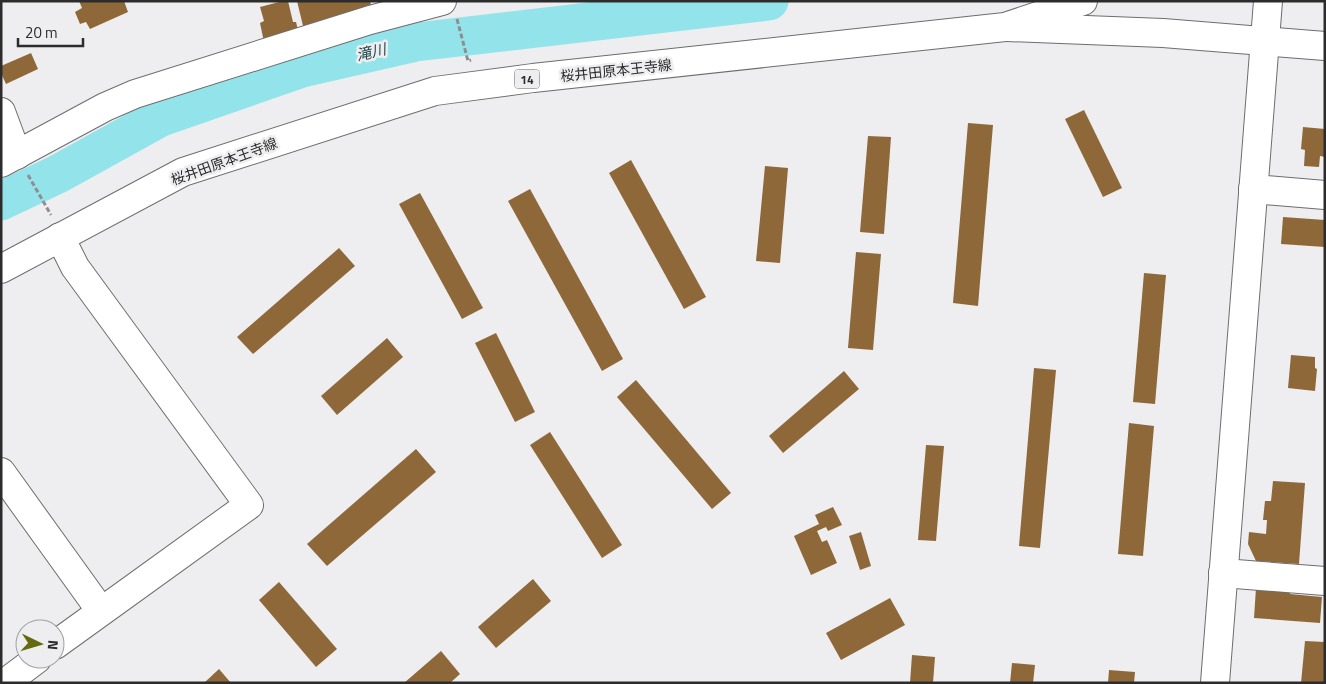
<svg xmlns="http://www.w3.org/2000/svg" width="1326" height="684" viewBox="0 0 1326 684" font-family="'Titillium Web','Noto Sans JP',sans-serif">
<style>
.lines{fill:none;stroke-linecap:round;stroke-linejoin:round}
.river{stroke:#93e4ea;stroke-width:39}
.building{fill:#8e6839}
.minor-casing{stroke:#6d6d6f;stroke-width:30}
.major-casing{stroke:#6d6d6f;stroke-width:30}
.path{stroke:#8e8e90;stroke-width:3;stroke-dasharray:5 2.5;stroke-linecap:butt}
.minor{stroke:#fff;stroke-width:28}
.major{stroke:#fff;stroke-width:28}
.labels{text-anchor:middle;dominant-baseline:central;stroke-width:5;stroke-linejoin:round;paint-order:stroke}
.shield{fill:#eeeef0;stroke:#666668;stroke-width:1}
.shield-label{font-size:12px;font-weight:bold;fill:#2c2c2d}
.street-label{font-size:14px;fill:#2c2c2d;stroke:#eeeef0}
.water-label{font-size:15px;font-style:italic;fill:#1f4649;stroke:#eeeef0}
</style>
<rect width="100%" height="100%" fill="#eeeef0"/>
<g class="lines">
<polyline class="river" points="1,201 58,174 161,117 302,68 416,42 769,1"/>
</g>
<g class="building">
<polygon points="79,1 124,1 128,12 90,29 86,22 80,24 75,12 82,8"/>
<polygon points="283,1 288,1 293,22 296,22 299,34 264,42 260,23 264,21 260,7"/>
<polygon points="297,1 370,1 373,13 304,30"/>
<polygon points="31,53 38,69 6,84 1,73 1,66"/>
<polygon points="1084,110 1122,188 1103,197 1065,119"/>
<polygon points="968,123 993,125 978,306 953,303"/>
<polygon points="1303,127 1325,129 1325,157 1320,156 1319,167 1304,166 1305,150 1301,149"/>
<polygon points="868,136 891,137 884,234 860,232"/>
<polygon points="631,160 706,297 684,309 609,173"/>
<polygon points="765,166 788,168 780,263 756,261"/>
<polygon points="530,189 623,359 602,371 508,201"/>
<polygon points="420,193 483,308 462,319 399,204"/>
<polygon points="1283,217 1325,220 1325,247 1281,244"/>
<polygon points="339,248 355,266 253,354 237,337"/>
<polygon points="856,252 881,254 873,350 848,348"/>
<polygon points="1144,273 1166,275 1155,404 1133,402"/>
<polygon points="496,333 535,412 515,422 475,343"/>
<polygon points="387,338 403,357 337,415 321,396"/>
<polygon points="1291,355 1315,357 1315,368 1317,369 1315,391 1288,388"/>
<polygon points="1034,368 1056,370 1040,548 1019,546"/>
<polygon points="844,371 859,389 783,453 769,436"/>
<polygon points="636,380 731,493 712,509 617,397"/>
<polygon points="1129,423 1154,426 1143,556 1118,554"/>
<polygon points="550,432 622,545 602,558 530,445"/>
<polygon points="926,445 944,446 936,541 918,540"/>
<polygon points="416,449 436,472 327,566 307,544"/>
<polygon points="1273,481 1305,483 1299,564 1256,561 1248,544 1249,532 1266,534 1267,520 1263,520 1265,501 1271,501"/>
<polygon points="833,507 842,525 828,531 826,527 817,531 822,542 827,540 837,563 811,575 794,536 819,524 815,515"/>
<polygon points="861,532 871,566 860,570 849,536"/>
<polygon points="533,579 551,601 496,648 478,627"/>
<polygon points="279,582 337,649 316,667 259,600"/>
<polygon points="1256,588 1290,591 1290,594 1322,597 1320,623 1254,618"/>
<polygon points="890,598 905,625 841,660 826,633"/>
<polygon points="1305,641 1325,642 1325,683 1301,683"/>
<polygon points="441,651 460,674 450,683 404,683"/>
<polygon points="912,655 935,657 933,683 910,683"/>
<polygon points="1012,663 1035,665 1033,683 1010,683"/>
<polygon points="219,669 231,683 204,683"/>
<polygon points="1109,670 1135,672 1134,683 1108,683"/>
</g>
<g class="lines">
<g class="minor-casing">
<g id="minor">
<polyline points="1007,27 1163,33 1325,46"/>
<polyline points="1,112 17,155"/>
<polyline points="1,163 105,107 135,94 370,20 442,1"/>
<polyline points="1253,189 1325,195"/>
<polyline points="1,472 101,611"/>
<polyline points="1223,573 1325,581"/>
<polyline points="55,645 249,505 75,267 60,237"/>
<polyline points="5,683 37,659"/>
<polyline points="1215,683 1268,1"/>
</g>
</g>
<g class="major-casing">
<polyline id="major" points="1,269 183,172 435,91 533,78 1005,27 1083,1"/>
</g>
<g class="path">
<polyline points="457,19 468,61 471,60"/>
<polyline points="28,175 51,215"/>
</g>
<use href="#minor" class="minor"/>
<use href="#major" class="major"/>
</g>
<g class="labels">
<rect class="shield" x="514.5" y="69.5" width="25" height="19" rx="4"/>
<g class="shield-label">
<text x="527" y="79">14</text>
</g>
<g class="street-label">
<text transform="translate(616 70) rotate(-6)">桜井田原本王寺線</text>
<text transform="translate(224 161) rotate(-20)">桜井田原本王寺線</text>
</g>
<g class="water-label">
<text transform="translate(371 52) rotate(-13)">滝川</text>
</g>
</g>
<rect width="1326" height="684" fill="none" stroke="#2c2c2d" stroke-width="5"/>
<g transform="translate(40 644) rotate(95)"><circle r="24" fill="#eeeef0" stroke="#a0a0a2"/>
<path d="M0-4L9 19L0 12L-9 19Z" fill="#646a0d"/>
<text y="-8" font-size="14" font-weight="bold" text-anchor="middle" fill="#2c2c2d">N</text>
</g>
<path d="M18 38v8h65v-8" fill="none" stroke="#2c2c2d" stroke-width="2.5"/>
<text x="25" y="38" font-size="15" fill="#2c2c2d" stroke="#eeeef0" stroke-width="4" paint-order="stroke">20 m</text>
</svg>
